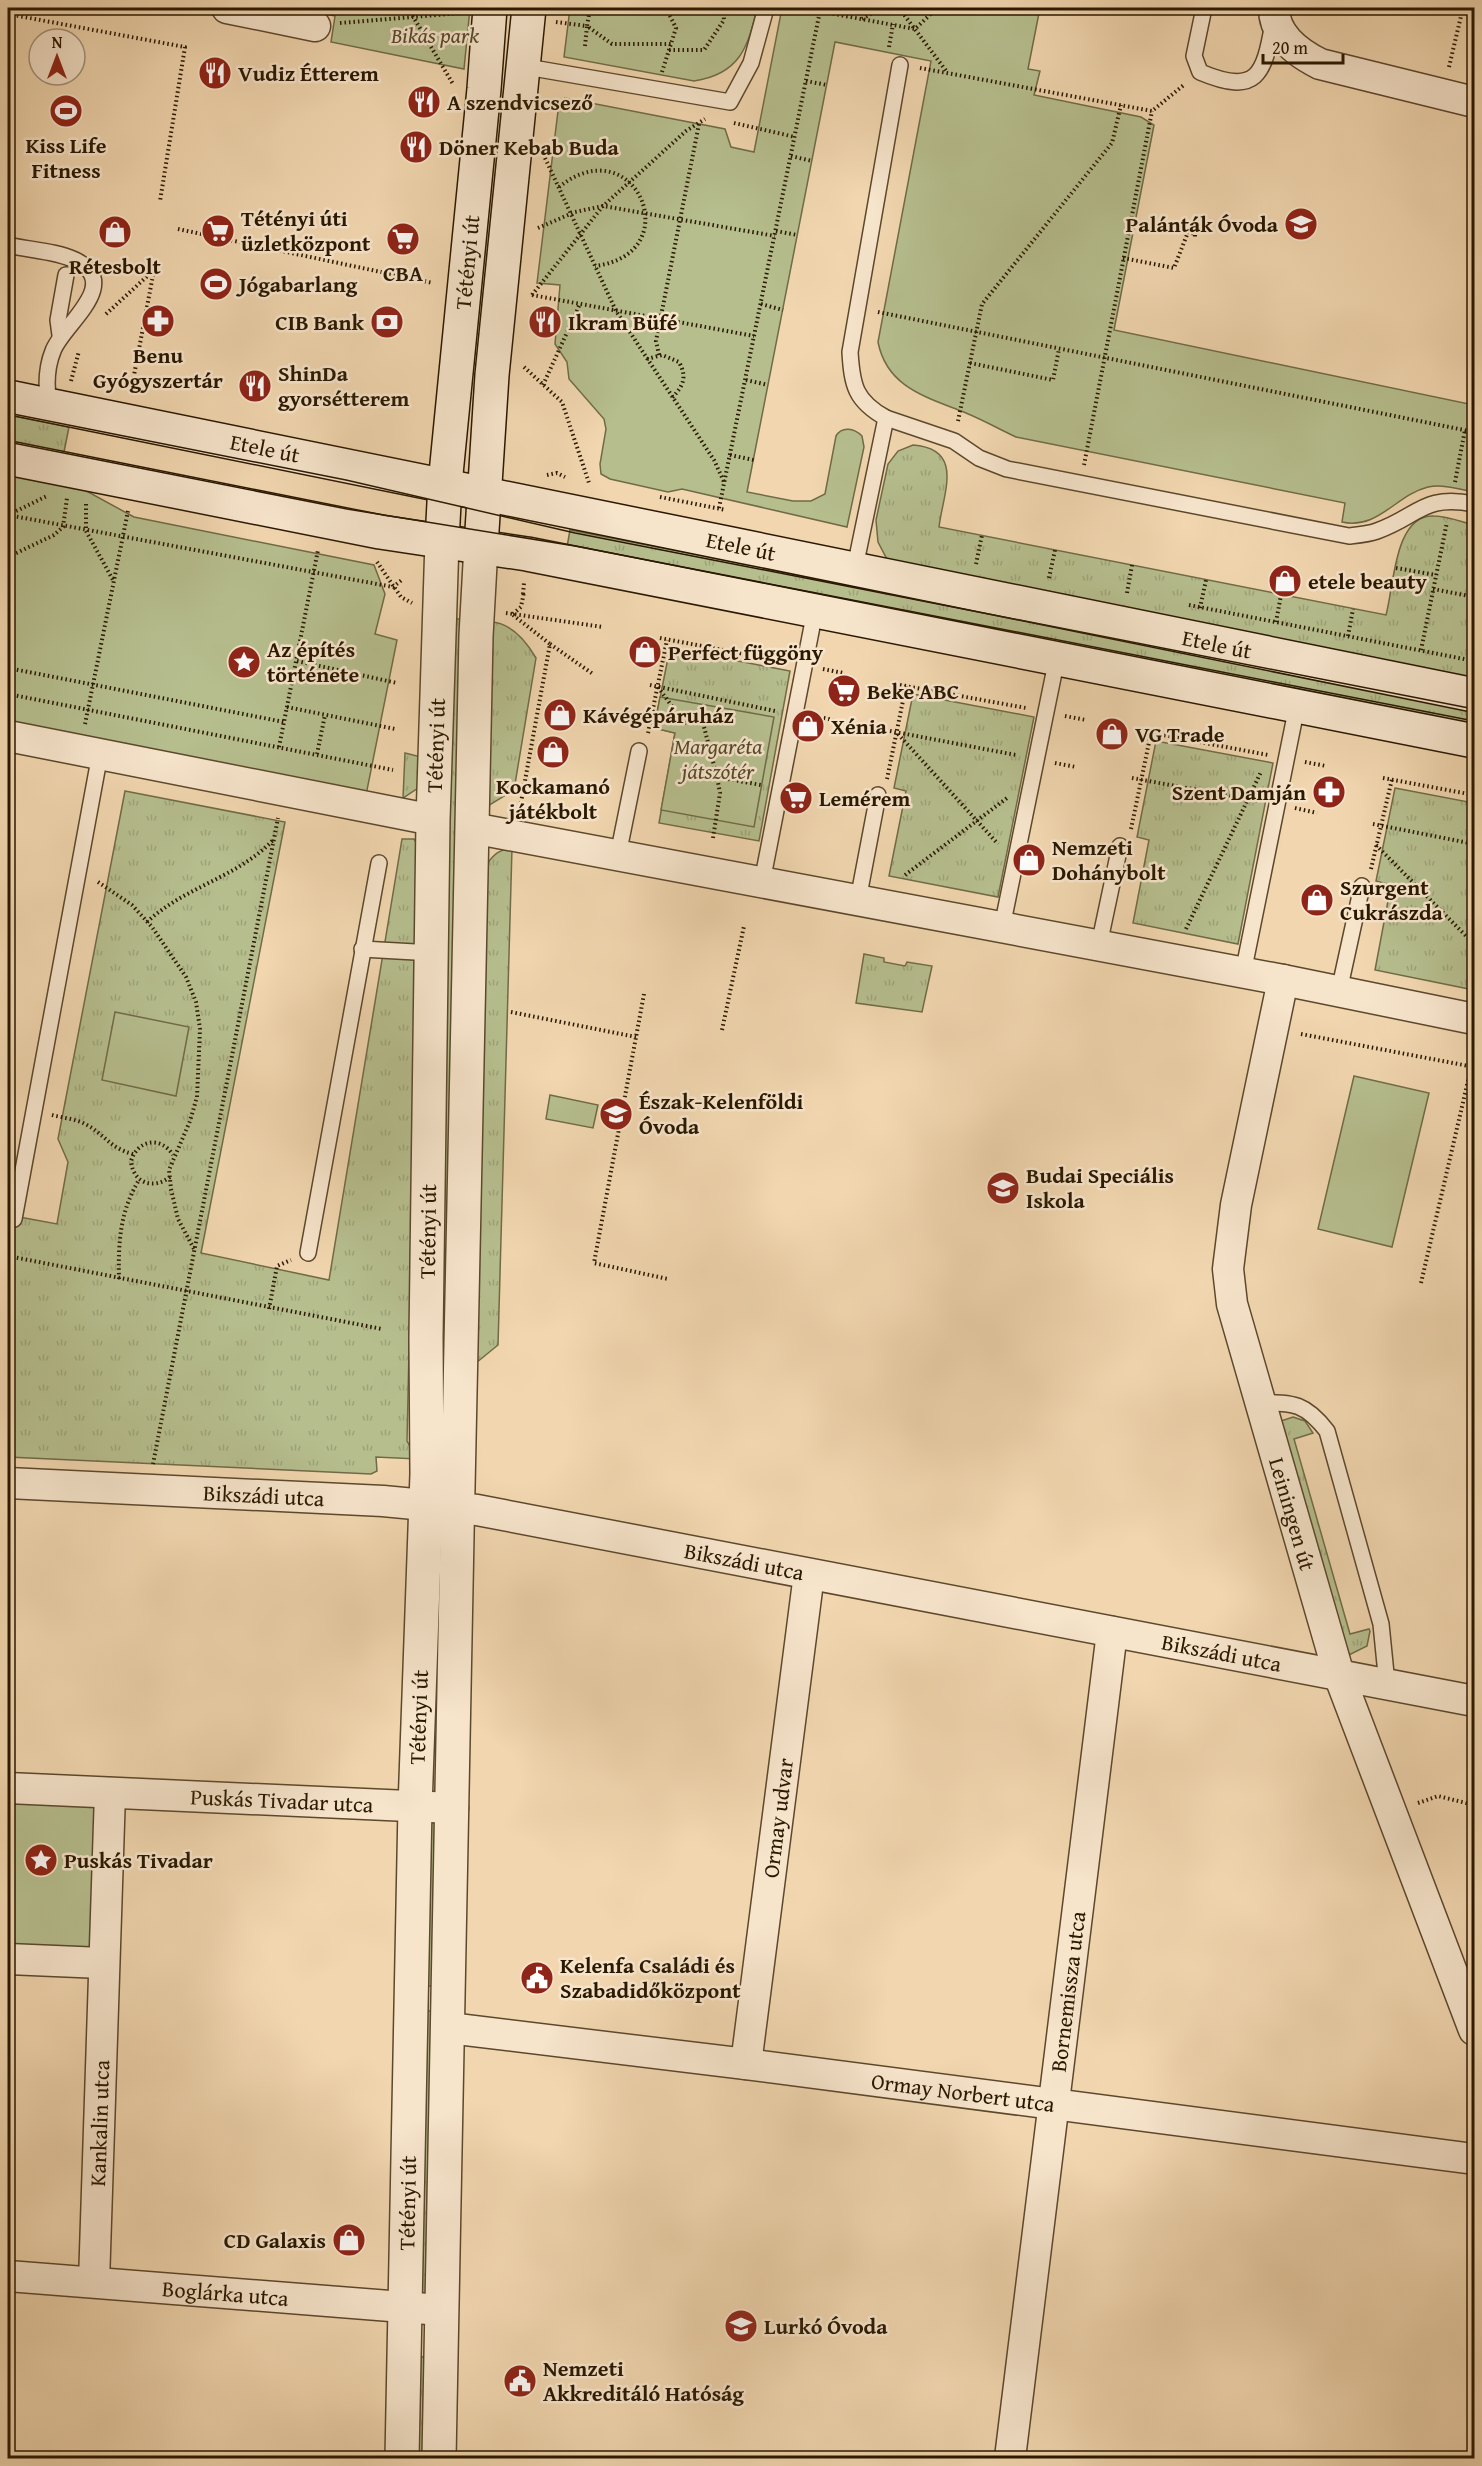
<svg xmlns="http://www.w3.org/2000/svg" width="1482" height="2466" viewBox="0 0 1482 2466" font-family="'Gentium Book Plus',serif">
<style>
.grass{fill:url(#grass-tufts);stroke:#706b47;stroke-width:1.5}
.park{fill:#b6be8e;stroke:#706b47;stroke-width:1.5}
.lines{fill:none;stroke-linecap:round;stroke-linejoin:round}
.service-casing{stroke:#5c482c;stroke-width:18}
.minor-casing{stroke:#5c482c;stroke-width:33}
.tertiary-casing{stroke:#5c482c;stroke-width:36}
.secondary-casing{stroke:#2a1800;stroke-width:36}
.path{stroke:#2a1800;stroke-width:4;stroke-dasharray:1.5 3;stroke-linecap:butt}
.service{stroke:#f6e4cb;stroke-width:15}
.minor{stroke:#f6e4cb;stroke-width:30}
.tertiary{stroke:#f6e4cb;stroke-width:33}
.secondary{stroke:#f6e4cb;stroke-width:33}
.tram{stroke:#2a1800;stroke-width:1.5}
.labels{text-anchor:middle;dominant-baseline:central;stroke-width:5;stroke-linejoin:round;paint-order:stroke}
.park-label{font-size:22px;font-style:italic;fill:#544a2b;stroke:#f6e4cb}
.poi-label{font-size:22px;font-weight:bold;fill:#2a1800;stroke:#f6e4cb;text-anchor:start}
.street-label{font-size:22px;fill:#2a1800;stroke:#f6e4cb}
</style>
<defs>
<pattern id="grass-tufts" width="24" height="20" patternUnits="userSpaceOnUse" patternTransform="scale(1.5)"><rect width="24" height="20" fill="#b6be8e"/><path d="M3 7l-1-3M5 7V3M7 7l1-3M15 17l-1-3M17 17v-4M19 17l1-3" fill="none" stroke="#9da379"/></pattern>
</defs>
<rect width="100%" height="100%" fill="#f1d6af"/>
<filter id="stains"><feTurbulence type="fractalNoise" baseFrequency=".00333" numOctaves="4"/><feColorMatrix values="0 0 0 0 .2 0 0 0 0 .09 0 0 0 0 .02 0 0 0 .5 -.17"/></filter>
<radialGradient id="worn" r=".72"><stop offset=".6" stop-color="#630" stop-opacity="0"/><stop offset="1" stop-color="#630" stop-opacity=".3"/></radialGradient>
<g class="grass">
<polygon points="8,415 69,427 64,452 8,441"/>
<path d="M913,445C965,449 943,493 939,527L1386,615C1394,587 1394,514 1434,516C1447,516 1462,522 1474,525V686L890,565L878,542L876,520L888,464L898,451Z"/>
<polygon points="570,530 1474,706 1474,724 567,547"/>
<polygon points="452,619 463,619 446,1460 436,1459"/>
<path d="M491,622C512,623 526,641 536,658L514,790L488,806Z"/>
<polygon points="670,648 790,671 759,841 659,823 675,733 654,728"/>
<polygon points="913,694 1034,717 998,897 889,876 906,791 894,788"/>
<polygon points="1156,741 1273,763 1238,944 1133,923 1149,840 1137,837"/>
<polygon points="405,753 421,757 418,788 403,798"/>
<polygon points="1395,788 1474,803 1474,990 1375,970 1391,885 1376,881"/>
<polygon points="125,791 285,822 201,1253 329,1280 402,839 414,839 420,850 407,1441 417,1459 376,1457 377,1471 371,1474 8,1457 8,1215 57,1224 68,1162 58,1139"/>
<path d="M512,848L498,1345L476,1363L487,864C494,854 500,849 512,848Z"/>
<polygon points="864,954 884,958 884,962 905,966 907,962 932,966 922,1012 856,1003"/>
<polygon points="1293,1417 1305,1421 1313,1433 1294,1439 1350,1634 1369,1629 1370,1631 1367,1646 1349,1655 1281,1421"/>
<polygon points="436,1820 435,1986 425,1986 428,1823"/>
<polygon points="424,2011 435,2011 426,2295 420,2294"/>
<polygon points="419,2354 427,2361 425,2458 415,2458"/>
</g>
<g class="park">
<polygon points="299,8 470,8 464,69 331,42 335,16"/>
<path d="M570,8H757C748,47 740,74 694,81L564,57Z"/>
<path d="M782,8H1040L1028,69L1040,71L1034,95L1141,117L1154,125L1114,330L1474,405V492C1459,489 1443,484 1428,487C1396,495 1378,530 1342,522L1345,503L1016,437C999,429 983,420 966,413C927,397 887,388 878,342L931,61L835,42L747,492L793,501H811L825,494L836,436C842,426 854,428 862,436L864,447L847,527L682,489L668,492L610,479L601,474L600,464L606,429L604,419L569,379L567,362L555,344L560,285L537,283L559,103L565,98L725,129L731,147L754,152Z"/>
<polygon points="8,474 81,488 134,517 374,565 385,594 375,634 397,640 366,795 8,724"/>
<polygon points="660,697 774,717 754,827 661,810 675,733 654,728"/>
<polygon points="115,1012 189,1027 176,1096 102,1080"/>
<polygon points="1354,1076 1429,1093 1392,1247 1318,1229"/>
<polygon points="550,1095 598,1105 593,1128 546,1119"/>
<polygon points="8,1788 110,1793 102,1963 8,1959"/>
</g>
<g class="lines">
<g class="service-casing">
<g id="service">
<path d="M1204,8L1194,56L1200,72C1257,96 1264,75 1273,23"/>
<polyline points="521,66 730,102 751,63 766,8"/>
<path d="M8,245C29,250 56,251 75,260C124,284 62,325 53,351C46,368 46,387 49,405"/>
<polyline points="60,335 58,320 66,275"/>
<path d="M886,418L954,441L979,458L1007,469L1349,536C1358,535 1369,534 1377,531C1419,516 1423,494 1474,504"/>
<path d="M854,572L886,418C855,401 852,385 850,352L900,65"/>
<polyline points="618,855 639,751"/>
<polyline points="762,882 815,611"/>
<polyline points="858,900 878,795"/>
<polyline points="1002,927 1057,658"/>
<polyline points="1099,945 1120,846"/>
<polyline points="362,949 433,953"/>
<polyline points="1243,973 1297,706"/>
<polyline points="1339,991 1362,886"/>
<polyline points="14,1219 100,754"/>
<polyline points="308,1253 379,863"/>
<path d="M1260,1403C1294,1402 1306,1404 1327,1431L1381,1624L1387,1684"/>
</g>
</g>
<g class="minor-casing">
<g id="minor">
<polyline points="227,8 315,26"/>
<path d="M1274,8C1274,36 1298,53 1320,64L1474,102"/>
<polyline points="8,736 433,820"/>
<polyline points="472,828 1283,980 1474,1019"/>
<path id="s1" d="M1283,980L1236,1205L1228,1269L1232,1304L1339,1675L1474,2030"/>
<path id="s2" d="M8,1483L383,1501L477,1510L1474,1701"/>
<path id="s3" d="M8,1788L453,1808"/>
<polyline points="8,1959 102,1963"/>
<path id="s4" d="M449,2028L746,2064L1474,2159"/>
<path id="s5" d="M746,2064L809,1574"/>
<path id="s6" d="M8,2276L441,2310"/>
<path id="s7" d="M94,2282L110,1793"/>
<path id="s8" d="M1010,2458L1112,1632"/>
</g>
</g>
<g class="tertiary-casing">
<g id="tertiary">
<path id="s9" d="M402,2458L415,1807L427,1474L426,1338L433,820L442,541"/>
<path d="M439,2458C450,1851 463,1243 476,636L481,546"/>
</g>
</g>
<g class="secondary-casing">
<g id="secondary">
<path id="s10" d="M8,397C497,492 985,600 1474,695"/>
<polyline points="8,458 380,532 527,554 1474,741"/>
<path id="s11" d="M442,541L445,484L484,89L490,8"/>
<polyline points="481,546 492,375 529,8"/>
</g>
</g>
<g class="path">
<polyline points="408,8 453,84"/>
<polyline points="802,8 915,29 937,8"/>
<polyline points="899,8 947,72"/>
<polyline points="8,14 185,47 160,201"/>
<polyline points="862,19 881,8"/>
<polyline points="556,22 587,26 590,8"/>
<polyline points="340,23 461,13"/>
<polyline points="585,46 587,26 612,44 671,44"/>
<polyline points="889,47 893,24"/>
<polyline points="669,50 704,50 724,20 723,8"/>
<polyline points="1449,67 1461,16"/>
<polyline points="920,68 1152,111 1185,84"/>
<polyline points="662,72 676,28 666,8"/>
<polyline points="806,81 827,85"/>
<polyline points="734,123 795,137"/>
<polyline points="791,156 812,161"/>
<polyline points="545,158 616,311 714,460 724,482"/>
<path d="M559,187C635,126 690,254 595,266"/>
<polyline points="538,228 575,212 603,206 775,236"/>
<polyline points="178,229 433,283"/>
<polyline points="776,231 797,235"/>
<polyline points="1123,258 1174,268 1188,232 1195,234 1195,237"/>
<polyline points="532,295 603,206 686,131 705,119"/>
<polyline points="532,295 754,336"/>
<polyline points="761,304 783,310"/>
<polyline points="878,312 1474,432"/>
<polyline points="106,314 154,270"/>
<polyline points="659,355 656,341 699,124"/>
<path d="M647,359L662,355L679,362C687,377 684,385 672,398"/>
<polyline points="970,363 1053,380 1059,349"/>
<polyline points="524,367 562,402 589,483"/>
<polyline points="746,380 768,385"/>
<polyline points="71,381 79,351"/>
<polyline points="543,385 580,304"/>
<polyline points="131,391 154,270 149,261"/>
<polyline points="958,421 982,304 1112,143 1121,105"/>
<polyline points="730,455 754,460"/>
<polyline points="1084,465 1152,111"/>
<polyline points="547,475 557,473 565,477"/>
<polyline points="1455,482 1465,430"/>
<polyline points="660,497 726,510"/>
<polyline points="86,504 86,531 113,580"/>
<polyline points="719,508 820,11"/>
<polyline points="8,515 393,587 403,579"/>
<polyline points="8,515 47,496"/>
<polyline points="8,557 54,535 63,527 67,498"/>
<polyline points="377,562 401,597 412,603"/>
<polyline points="976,564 982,535"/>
<polyline points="1396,568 1436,575"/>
<polyline points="1049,578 1055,550"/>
<polyline points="1433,589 1474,597"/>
<polyline points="1127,593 1132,565"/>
<polyline points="523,594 524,583"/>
<polyline points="1189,605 1474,661"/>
<polyline points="1200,608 1206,580"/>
<polyline points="506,613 603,627"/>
<polyline points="513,614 521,607 524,592"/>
<polyline points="513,615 550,644 520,808"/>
<polyline points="1276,622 1281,595"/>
<polyline points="1348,636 1353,609"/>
<polyline points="660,638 786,662"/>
<polyline points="550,644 593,674"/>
<polyline points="1421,650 1447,522"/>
<polyline points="297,661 397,683"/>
<polyline points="8,668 284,722"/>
<polyline points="823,669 843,673"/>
<polyline points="650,685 775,711"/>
<polyline points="900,685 1026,708"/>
<polyline points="658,687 684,723 703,723 717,777 761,785"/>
<polyline points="8,694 393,770"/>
<polyline points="287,707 395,729"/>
<polyline points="815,716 833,720"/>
<polyline points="1065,716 1086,720"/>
<polyline points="85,724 128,511"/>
<polyline points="890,731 1016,755"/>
<polyline points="1142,731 1268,755"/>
<polyline points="648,733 667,640"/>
<polyline points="898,734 998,844"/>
<polyline points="279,747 318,550"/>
<polyline points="317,754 325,715"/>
<polyline points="1305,762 1326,766"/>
<polyline points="1055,763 1076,767"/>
<polyline points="1132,778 1258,801"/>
<polyline points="1383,778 1474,795"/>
<polyline points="887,779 906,686"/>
<polyline points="1295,808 1317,813"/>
<polyline points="1373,824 1474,844"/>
<polyline points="1131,829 1151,733"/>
<polyline points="713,838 720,793 717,777"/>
<polyline points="1376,845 1474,944"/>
<polyline points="1371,869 1392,779"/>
<polyline points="905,875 1007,798"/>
<polyline points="98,882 132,905 152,927 186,977 196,1002 200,1029 197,1097 190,1121 169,1170 171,1189 178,1219 194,1249"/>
<path d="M147,922C184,887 239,877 274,839"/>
<polyline points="1186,929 1261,772"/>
<polyline points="644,994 594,1263 668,1279"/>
<polyline points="511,1012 636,1037"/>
<polyline points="722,1030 744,926"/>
<polyline points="1301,1034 1474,1067"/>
<path d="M52,1115C63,1118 76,1119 85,1124C105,1134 109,1148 133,1154"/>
<path d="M170,1177C153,1190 133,1183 131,1161C138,1139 161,1136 173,1155"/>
<polyline points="8,1254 10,1237"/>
<polyline points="8,1256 382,1329"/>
<path d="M119,1279C118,1243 120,1211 139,1180"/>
<polyline points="1421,1283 1474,1055"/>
<polyline points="269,1309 277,1266 291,1260"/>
<polyline points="153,1464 278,818"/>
<polyline points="1418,1803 1438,1796 1474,1805"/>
</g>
<use href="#service" class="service"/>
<use href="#minor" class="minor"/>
<use href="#tertiary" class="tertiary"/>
<use href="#secondary" class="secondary"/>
<g class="tram">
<polyline points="8,413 346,480 575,533 1474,709"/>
<polyline points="8,442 347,509 575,546 1474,721"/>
</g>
</g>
<defs>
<g id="restaurant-disc" transform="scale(1.725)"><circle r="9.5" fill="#8f2418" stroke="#f6e4cb"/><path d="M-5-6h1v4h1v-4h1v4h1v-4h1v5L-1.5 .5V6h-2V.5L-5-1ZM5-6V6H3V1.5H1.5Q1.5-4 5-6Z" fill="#fff"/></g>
<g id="stadium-disc" transform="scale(1.725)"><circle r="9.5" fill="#8f2418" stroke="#f6e4cb"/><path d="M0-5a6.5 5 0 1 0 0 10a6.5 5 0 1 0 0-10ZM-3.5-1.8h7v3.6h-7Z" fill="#fff"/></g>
<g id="school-disc" transform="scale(1.725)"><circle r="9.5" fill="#8f2418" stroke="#f6e4cb"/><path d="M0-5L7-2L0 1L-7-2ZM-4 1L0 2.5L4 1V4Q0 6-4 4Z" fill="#fff"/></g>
<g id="supermarket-disc" transform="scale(1.725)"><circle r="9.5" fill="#8f2418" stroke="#f6e4cb"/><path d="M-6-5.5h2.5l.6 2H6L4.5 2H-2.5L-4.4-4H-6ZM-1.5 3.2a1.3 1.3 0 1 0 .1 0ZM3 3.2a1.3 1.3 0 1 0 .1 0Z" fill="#fff"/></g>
<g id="shop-disc" transform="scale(1.725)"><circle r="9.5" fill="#8f2418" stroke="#f6e4cb"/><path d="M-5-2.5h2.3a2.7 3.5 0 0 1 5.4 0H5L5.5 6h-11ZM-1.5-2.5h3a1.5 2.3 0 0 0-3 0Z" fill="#fff"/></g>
<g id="pharmacy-disc" transform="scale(1.725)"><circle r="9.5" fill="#8f2418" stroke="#f6e4cb"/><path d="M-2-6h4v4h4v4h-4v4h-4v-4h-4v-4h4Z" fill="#fff"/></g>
<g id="bank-disc" transform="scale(1.725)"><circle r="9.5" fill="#8f2418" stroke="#f6e4cb"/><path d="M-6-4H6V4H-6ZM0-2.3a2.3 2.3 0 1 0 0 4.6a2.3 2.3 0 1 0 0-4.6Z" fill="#fff"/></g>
<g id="sight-disc" transform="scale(1.725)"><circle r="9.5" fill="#8f2418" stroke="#f6e4cb"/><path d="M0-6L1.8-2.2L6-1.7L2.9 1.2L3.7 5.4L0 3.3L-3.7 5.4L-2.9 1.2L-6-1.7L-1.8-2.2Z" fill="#fff"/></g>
<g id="civic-disc" transform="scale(1.725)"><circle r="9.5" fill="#8f2418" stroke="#f6e4cb"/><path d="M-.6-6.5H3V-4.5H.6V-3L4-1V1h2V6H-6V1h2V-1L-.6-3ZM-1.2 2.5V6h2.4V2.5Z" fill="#fff"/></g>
</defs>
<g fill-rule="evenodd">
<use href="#restaurant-disc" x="215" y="73"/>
<use href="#restaurant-disc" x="424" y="102"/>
<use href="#stadium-disc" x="66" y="111"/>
<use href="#restaurant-disc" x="416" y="147"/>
<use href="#school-disc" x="1301" y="224"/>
<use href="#supermarket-disc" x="218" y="231"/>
<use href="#shop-disc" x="115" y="232"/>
<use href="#supermarket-disc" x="403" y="239"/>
<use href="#stadium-disc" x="216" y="284"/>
<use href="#pharmacy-disc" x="158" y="321"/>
<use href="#bank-disc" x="387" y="322"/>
<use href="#restaurant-disc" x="545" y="322"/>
<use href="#restaurant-disc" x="255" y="386"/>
<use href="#shop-disc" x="1285" y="581"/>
<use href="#shop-disc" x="645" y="652"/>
<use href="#sight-disc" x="244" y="662"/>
<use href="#supermarket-disc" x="844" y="691"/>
<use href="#shop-disc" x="560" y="715"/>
<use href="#shop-disc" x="808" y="726"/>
<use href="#shop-disc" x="1112" y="734"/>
<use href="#shop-disc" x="553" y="752"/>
<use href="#pharmacy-disc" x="1329" y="792"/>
<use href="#supermarket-disc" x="796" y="798"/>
<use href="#shop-disc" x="1029" y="860"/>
<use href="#shop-disc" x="1317" y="900"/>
<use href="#school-disc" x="616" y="1114"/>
<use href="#school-disc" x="1003" y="1188"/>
<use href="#sight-disc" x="41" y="1860"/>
<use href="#civic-disc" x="537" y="1978"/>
<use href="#shop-disc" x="349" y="2240"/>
<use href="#school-disc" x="741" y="2326"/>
<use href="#civic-disc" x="520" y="2381"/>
</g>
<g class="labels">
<g class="park-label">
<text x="435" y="35">Bikás park</text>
<text x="718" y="746">Margaréta<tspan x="718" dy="25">játszótér</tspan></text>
</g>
<g class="poi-label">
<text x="238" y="73">Vudiz Étterem</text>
<text x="447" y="102">A szendvicsező</text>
<text x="66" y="145" text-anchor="middle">Kiss Life<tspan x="66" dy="25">Fitness</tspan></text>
<text x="439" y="147">Döner Kebab Buda</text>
<text x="241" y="218">Tétényi úti<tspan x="241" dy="25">üzletközpont</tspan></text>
<text x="1278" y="224" text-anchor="end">Palánták Óvoda</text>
<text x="115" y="266" text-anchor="middle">Rétesbolt</text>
<text x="403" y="273" text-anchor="middle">CBA</text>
<text x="239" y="284">Jógabarlang</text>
<text x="364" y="322" text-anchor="end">CIB Bank</text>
<text x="568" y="322">Ikram Büfé</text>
<text x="158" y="355" text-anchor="middle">Benu<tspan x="158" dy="25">Gyógyszertár</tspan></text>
<text x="278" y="373">ShinDa<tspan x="278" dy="25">gyorsétterem</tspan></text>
<text x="1308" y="581">etele beauty</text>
<text x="267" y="649">Az építés<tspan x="267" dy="25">története</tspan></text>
<text x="668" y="652">Perfect függöny</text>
<text x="867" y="691">Beke ABC</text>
<text x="583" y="715">Kávégépáruház</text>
<text x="831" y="726">Xénia</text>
<text x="1135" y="734">VG Trade</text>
<text x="553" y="786" text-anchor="middle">Kockamanó<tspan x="553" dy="25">játékbolt</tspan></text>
<text x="1306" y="792" text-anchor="end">Szent Damján</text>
<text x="819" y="798">Lemérem</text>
<text x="1052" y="847">Nemzeti<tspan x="1052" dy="25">Dohánybolt</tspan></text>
<text x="1340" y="887">Szurgent<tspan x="1340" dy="25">Cukrászda</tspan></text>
<text x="639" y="1101">Észak-Kelenföldi<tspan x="639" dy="25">Óvoda</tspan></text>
<text x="1026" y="1175">Budai Speciális<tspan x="1026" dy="25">Iskola</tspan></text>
<text x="64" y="1860">Puskás Tivadar</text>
<text x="560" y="1965">Kelenfa Családi és<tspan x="560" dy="25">Szabadidőközpont</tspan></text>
<text x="326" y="2240" text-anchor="end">CD Galaxis</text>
<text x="764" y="2326">Lurkó Óvoda</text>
<text x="543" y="2368">Nemzeti<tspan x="543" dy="25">Akkreditáló Hatóság</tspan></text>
</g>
<g class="street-label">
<text stroke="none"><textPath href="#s11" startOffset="280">Tétényi út</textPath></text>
<text stroke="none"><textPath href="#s10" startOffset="262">Etele út</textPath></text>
<text stroke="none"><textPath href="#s10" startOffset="748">Etele út</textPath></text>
<text stroke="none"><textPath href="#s10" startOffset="1234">Etele út</textPath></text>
<text stroke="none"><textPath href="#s9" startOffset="1713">Tétényi út</textPath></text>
<text stroke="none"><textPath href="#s9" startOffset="1227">Tétényi út</textPath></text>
<text stroke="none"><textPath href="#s2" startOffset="256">Bikszádi utca</textPath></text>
<text stroke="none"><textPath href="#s1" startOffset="548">Leiningen út</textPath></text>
<text stroke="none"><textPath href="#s2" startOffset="742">Bikszádi utca</textPath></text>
<text stroke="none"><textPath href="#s2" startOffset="1228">Bikszádi utca</textPath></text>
<text stroke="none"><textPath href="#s9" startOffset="741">Tétényi út</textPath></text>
<text stroke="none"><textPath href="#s3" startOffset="274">Puskás Tivadar utca</textPath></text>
<text stroke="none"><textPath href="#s5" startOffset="248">Ormay udvar</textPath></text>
<text stroke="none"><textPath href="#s8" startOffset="470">Bornemissza utca</textPath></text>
<text stroke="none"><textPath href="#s4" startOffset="518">Ormay Norbert utca</textPath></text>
<text stroke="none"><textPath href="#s7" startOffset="159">Kankalin utca</textPath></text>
<text stroke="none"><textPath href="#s9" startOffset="255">Tétényi út</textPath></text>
<text stroke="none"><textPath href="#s6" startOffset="218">Boglárka utca</textPath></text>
</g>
</g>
<rect width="1482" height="2466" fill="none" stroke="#f1d6af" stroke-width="30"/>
<rect x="9" y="9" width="1464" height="2448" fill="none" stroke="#2a1800" stroke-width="3"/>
<rect x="15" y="15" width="1452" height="2436" fill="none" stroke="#2a1800" stroke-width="1.5"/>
<g transform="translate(57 57)"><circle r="28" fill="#f6e4cb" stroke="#a4927a" stroke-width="1.5"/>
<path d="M0-4.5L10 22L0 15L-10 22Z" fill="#8f2418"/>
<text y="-9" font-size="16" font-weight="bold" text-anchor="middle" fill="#2a1800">N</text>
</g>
<path d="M1263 54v9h80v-9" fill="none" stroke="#2a1800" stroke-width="3"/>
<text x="1272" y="54" font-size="18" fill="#2a1800" stroke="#f6e4cb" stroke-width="4.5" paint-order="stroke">20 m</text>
<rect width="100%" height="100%" filter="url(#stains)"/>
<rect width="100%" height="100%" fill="url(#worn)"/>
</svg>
